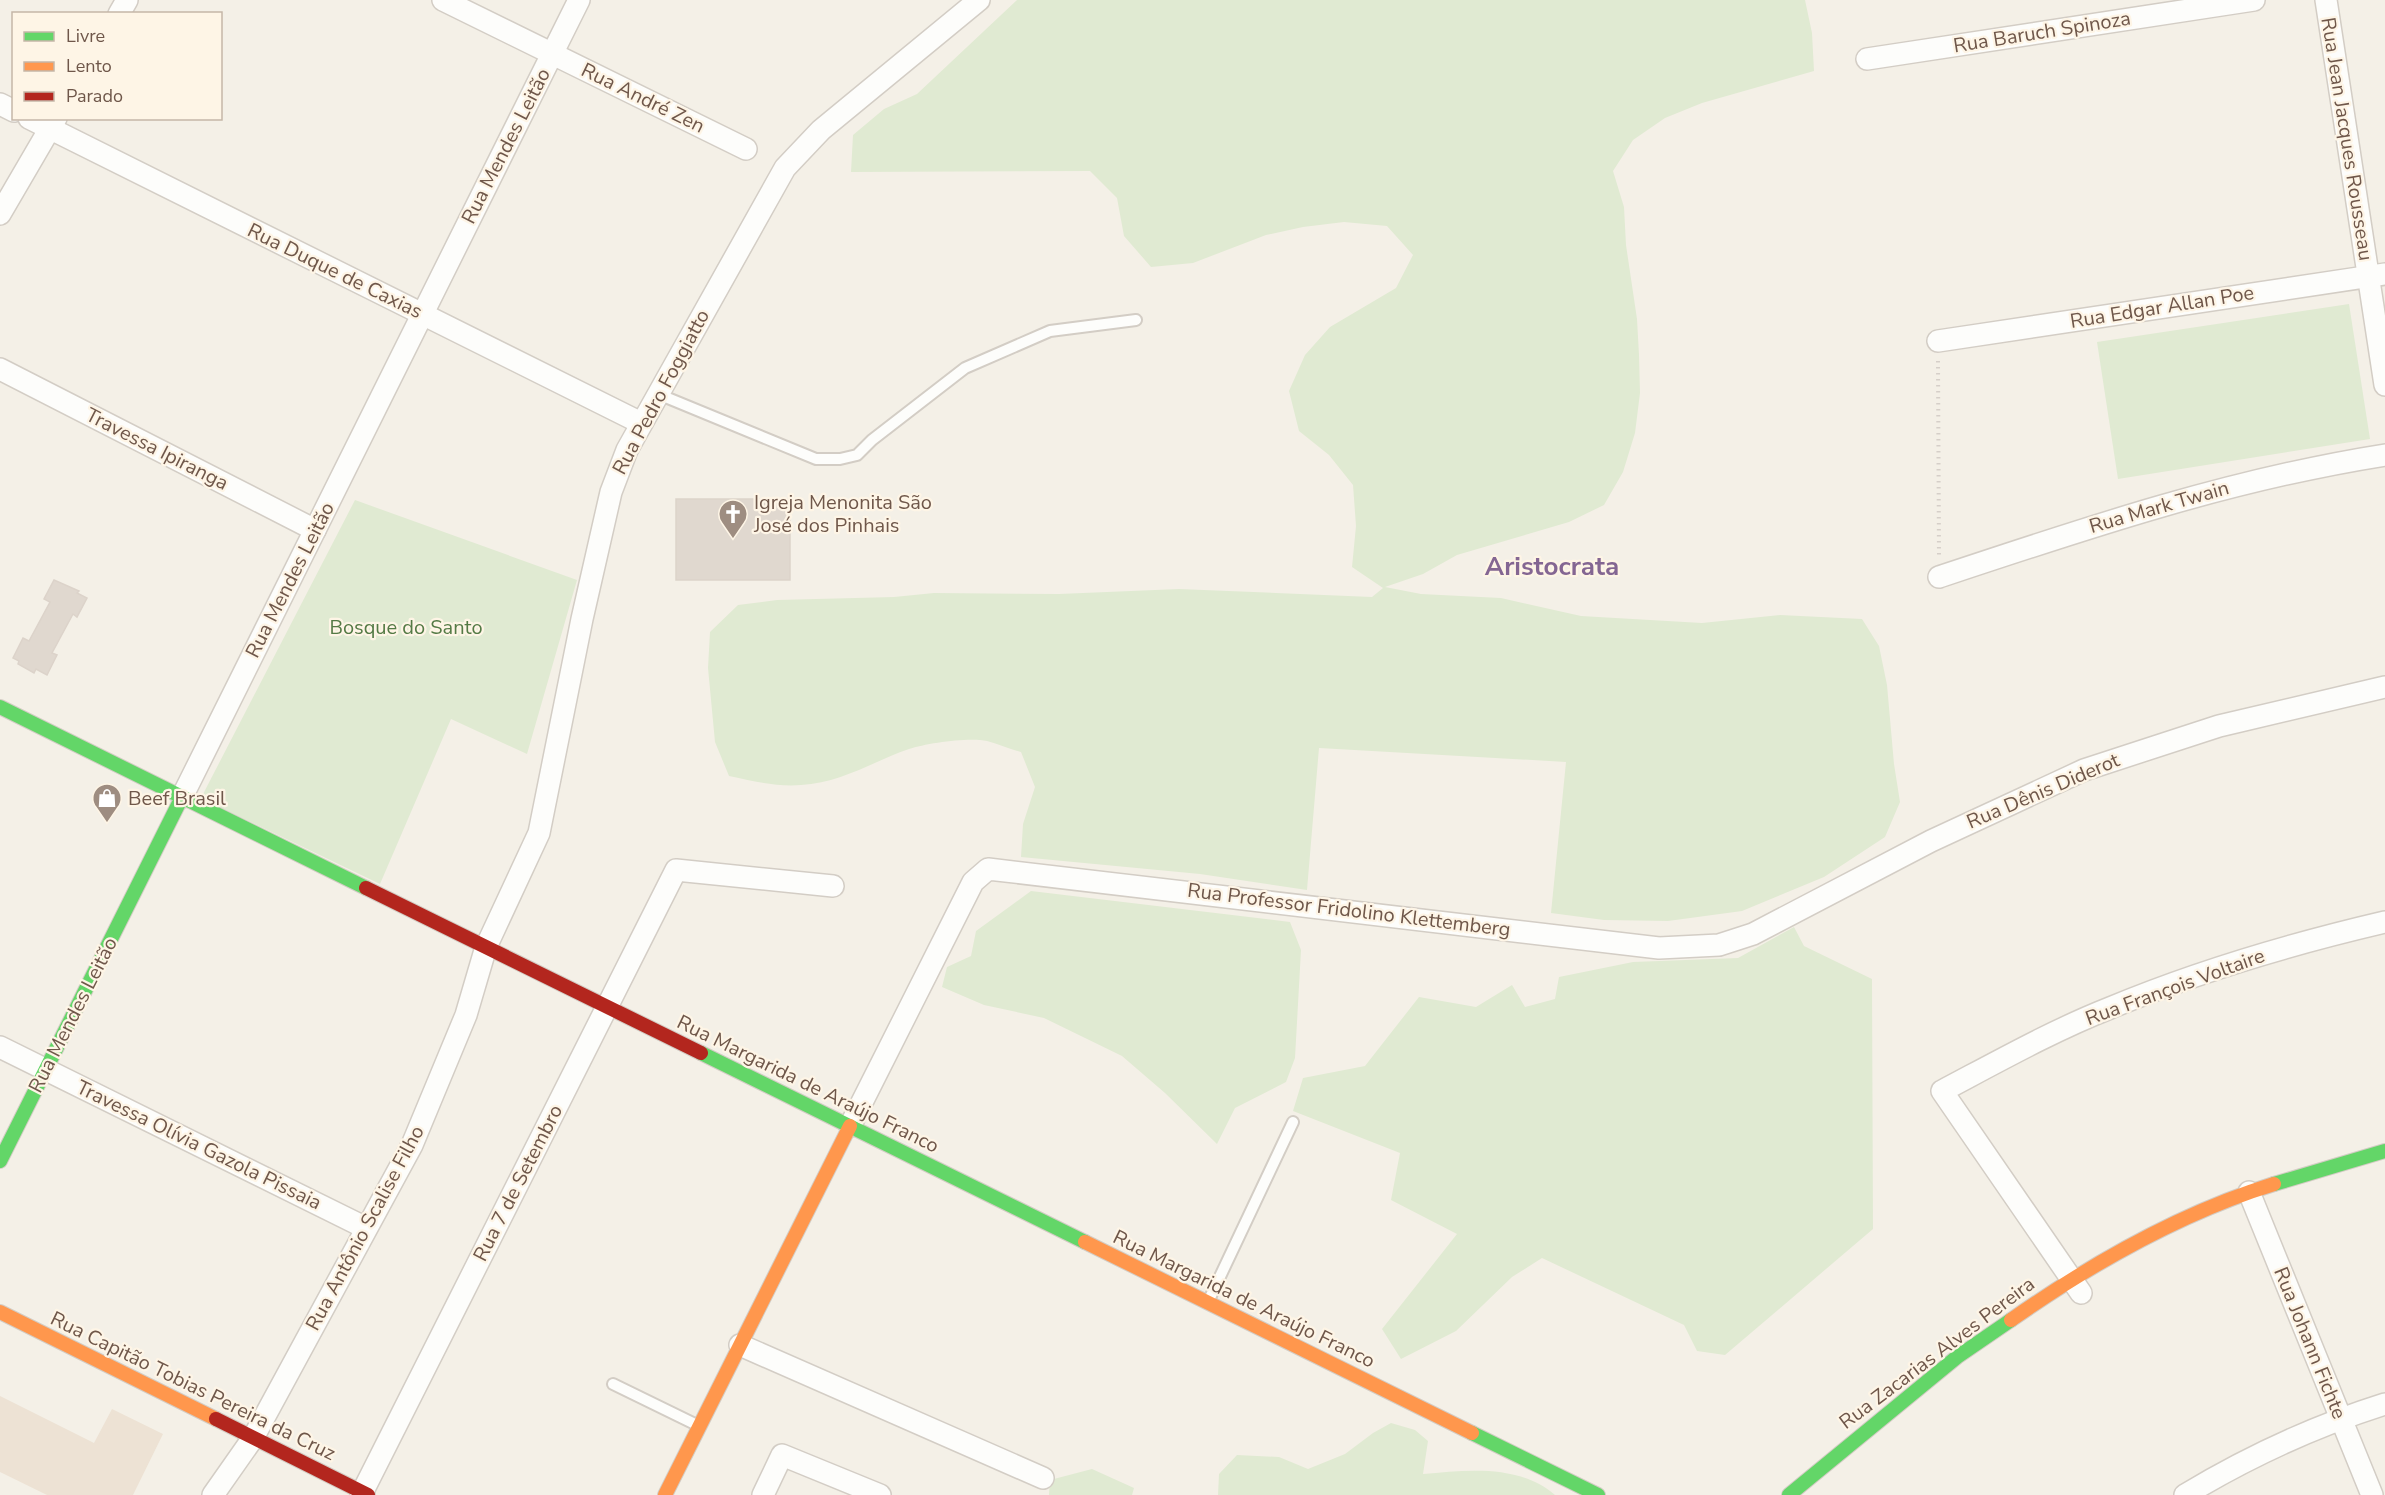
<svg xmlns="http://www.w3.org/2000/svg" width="2385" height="1495" viewBox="0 0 2385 1495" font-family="'Nunito Sans',sans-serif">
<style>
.residential{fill:#ede2d4}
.green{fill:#e0ead2}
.building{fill:#e0d8cf;stroke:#dcd3ca;stroke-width:1.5}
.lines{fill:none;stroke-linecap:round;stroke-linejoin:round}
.lane-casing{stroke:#d3cdc5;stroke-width:14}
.street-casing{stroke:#d3cdc5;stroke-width:24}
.fast-casing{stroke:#d3ccc4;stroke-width:16}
.slow-casing{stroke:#d3ccc4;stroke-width:16}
.jam-casing{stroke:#d3ccc4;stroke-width:16}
.path{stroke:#d6cfc9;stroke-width:4;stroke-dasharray:1.5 4.5;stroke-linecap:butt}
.lane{stroke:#fdfdfb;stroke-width:10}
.street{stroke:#fdfdfb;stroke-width:21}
.fast{stroke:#63d668;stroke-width:14}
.slow{stroke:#ff974d;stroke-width:14}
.jam{stroke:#b3261e;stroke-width:14}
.labels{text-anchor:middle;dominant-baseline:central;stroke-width:4.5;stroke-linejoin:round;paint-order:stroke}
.street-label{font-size:20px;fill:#6f574a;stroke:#fef5e6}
.poi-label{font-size:20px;fill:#6f574a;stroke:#fef5e6;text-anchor:start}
.park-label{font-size:20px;fill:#547a45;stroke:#fef5e6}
.district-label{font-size:26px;font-weight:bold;fill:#846692;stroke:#fef5e6}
</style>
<rect width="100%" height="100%" fill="#f4f0e7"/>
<polygon class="residential" points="0,1396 94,1443 112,1409 163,1434 133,1495 47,1495 0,1472"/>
<g class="green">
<path d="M1017,0H1805L1812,33L1814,71L1702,103L1665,118L1633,140L1613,171L1624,207L1626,245L1637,319L1639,355L1640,393L1635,433L1623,472L1604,505L1569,522L1457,555L1423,574L1385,587L1421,594L1501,598L1581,616L1702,623L1780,615L1862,619L1879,646L1887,685L1894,764L1900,802L1885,837L1824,877L1742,911L1668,921L1604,920L1551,913L1566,762L1319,748L1307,890L1200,874L1021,857L1023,824L1035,787L1021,752C1010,749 998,744 987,741C969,737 927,743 909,749C874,761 841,783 801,785C777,787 752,781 729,776L715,742L708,668L710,632L738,605L777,600L894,597L934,593L1059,594L1179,589L1372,597L1383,588L1352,567L1356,526L1353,485L1329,455L1299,431L1289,391L1305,355L1330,327L1396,288L1413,255L1387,226L1344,222L1303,227L1266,235L1193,263L1151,267L1124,236L1117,198L1090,171L851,172L853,135L884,109L917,94Z"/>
<polygon points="2349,304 2370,439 2118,479 2097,342"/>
<polygon points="355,500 577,580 527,754 451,719 380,884 201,798"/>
<polygon points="1031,891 1290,922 1301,950 1295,1058 1286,1082 1235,1108 1217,1144 1165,1093 1122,1056 1044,1018 984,1005 942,987 947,967 971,956 976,931"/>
<polygon points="1794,927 1804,946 1872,979 1873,1229 1725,1355 1697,1351 1684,1325 1542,1258 1512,1277 1456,1331 1401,1359 1382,1329 1457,1234 1391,1200 1400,1153 1293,1111 1303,1078 1365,1066 1419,997 1476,1007 1512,985 1525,1007 1555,999 1559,977 1633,962 1738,958"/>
<path d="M1391,1423L1415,1430L1428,1441L1423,1474C1468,1470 1519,1464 1555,1495H1218L1219,1474L1237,1455L1279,1457L1308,1469L1345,1454L1373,1433Z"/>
<polygon points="1092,1469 1134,1488 1132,1495 1049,1495 1050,1480"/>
</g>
<g class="building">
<rect x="676" y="499" width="114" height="81"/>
<polygon points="54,580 79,591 77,593 87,598 77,617 73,614 52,653 57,655 47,675 36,669 34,673 18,664 19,661 13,658 23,638 29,641 50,602 44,599"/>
</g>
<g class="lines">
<g class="lane-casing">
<g id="lane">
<polyline points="658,394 816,459 840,459 857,455 872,440 965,368 1050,331 1136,320"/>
<polyline points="1208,1302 1293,1122"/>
<polyline points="613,1384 699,1426"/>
</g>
</g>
<g class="street-casing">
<g id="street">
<polyline points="443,0 746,149"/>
<polyline points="2326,0 2385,385"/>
<polyline points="119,14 127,0"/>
<polyline points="1867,59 2254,0"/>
<polyline points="0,104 14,111"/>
<polyline points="29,118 641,423"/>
<polyline points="0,214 56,118"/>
<polyline points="1938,341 2385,274"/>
<polyline points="0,369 315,530"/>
<path d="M1939,577C2086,528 2232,479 2385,455"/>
<polyline points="182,797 579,0"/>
<polyline points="0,1047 366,1228"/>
<polyline points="850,1126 973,882 988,869 1659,948 1719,945 1753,934 1931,841 2084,770 2219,726 2385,687"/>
<polyline points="2249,1192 2372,1495"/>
<path d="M2081,1293L1942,1091C1997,1062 2052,1031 2110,1008C2199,971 2291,944 2385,922"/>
<polyline points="740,1345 1043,1478"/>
<polyline points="213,1495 253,1438 412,1145 466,1015 486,947 539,833 582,619 611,492 627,450 785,168 821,130 979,0"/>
<polyline points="361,1495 676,870 833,886"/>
<polyline points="763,1495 782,1455 880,1495"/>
<path d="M2185,1495C2248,1457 2315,1426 2385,1404"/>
</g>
</g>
<g class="fast-casing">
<g id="fast">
<polyline points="0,707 366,888"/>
<polyline points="701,1053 1085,1242"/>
<polyline points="0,1161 182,797"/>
<polyline points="2274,1184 2385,1151"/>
<polyline points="1472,1433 1598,1495"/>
<polyline points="1789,1495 1957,1357 2011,1320"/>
</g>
</g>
<g class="slow-casing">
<g id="slow">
<polyline points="1085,1242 1472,1433"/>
<polyline points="0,1312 216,1419"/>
<path d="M2011,1320C2091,1264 2180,1213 2274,1184"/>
<polyline points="665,1495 850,1126"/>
</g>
</g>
<g class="jam-casing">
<g id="jam">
<polyline points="366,888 701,1053"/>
<polyline points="216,1419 368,1495"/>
</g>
</g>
<polyline class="path" points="1938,361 1939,558"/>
<use href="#lane" class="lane"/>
<use href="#street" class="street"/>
<use href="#fast" class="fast"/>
<use href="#slow" class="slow"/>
<use href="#jam" class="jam"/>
</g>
<defs>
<g id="church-pin" transform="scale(1.5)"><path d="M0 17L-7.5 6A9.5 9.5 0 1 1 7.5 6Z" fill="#9e8d81" stroke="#fef5e6"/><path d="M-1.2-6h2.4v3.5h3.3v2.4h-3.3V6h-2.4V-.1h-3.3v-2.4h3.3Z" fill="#fff"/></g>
<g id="shop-pin" transform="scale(1.5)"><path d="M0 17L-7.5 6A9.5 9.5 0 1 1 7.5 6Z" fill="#9e8d81" stroke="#fef5e6"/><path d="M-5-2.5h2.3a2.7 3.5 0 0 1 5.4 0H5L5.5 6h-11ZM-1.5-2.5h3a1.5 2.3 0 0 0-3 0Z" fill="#fff"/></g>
</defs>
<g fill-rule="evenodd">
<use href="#church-pin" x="733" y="514"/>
<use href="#shop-pin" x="107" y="798"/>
</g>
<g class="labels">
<g class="street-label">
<text transform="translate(2042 32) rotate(-9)">Rua Baruch Spinoza</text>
<text transform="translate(643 98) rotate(26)">Rua André Zen</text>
<text transform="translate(2347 139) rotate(81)">Rua Jean Jacques Rousseau</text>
<text transform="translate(506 146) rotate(-63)">Rua Mendes Leitão</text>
<text transform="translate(335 271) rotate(26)">Rua Duque de Caxias</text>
<text transform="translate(2162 307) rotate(-9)">Rua Edgar Allan Poe</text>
<text transform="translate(661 392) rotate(-62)">Rua Pedro Foggiatto</text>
<text transform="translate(157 449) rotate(27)">Travessa Ipiranga</text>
<text transform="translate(2159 507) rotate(-16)">Rua Mark Twain</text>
<text transform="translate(290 580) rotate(-63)">Rua Mendes Leitão</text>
<text transform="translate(2043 791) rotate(-23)">Rua Dênis Diderot</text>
<text transform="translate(1349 910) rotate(7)">Rua Professor Fridolino Klettemberg</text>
<text transform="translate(2175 987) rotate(-20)">Rua François Voltaire</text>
<text transform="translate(73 1015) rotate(-63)">Rua Mendes Leitão</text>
<text transform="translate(808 1084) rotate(26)">Rua Margarida de Araújo Franco</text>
<text transform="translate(199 1145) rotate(26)">Travessa Olívia Gazola Pissaia</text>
<text transform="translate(518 1183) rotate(-63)">Rua 7 de Setembro</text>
<text transform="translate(365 1228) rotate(-62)">Rua Antônio Scalise Filho</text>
<text transform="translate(1244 1299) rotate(26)">Rua Margarida de Araújo Franco</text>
<text transform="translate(2310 1343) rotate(68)">Rua Johann Fichte</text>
<text transform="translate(1937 1353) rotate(-37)">Rua Zacarias Alves Pereira</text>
<text transform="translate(193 1386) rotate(26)">Rua Capitão Tobias Pereira da Cruz</text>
</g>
<g class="poi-label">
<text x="754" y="502">Igreja Menonita São<tspan x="754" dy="23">José dos Pinhais</tspan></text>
<text x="128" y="798">Beef Brasil</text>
</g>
<g class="park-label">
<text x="406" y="627">Bosque do Santo</text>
</g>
<g class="district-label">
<text x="1552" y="566">Aristocrata</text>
</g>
</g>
<rect x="12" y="12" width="210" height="108" fill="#fef5e6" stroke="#c5b6a8" stroke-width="1.5"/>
<rect x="24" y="32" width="30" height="9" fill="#63d668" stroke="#c5b6a8" stroke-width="1.5"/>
<text x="66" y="42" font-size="18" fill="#6f574a">Livre</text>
<rect x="24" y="62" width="30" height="9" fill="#ff974d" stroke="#c5b6a8" stroke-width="1.5"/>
<text x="66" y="72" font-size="18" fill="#6f574a">Lento</text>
<rect x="24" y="92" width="30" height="9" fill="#b3261e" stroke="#c5b6a8" stroke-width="1.5"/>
<text x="66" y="102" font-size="18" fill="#6f574a">Parado</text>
</svg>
